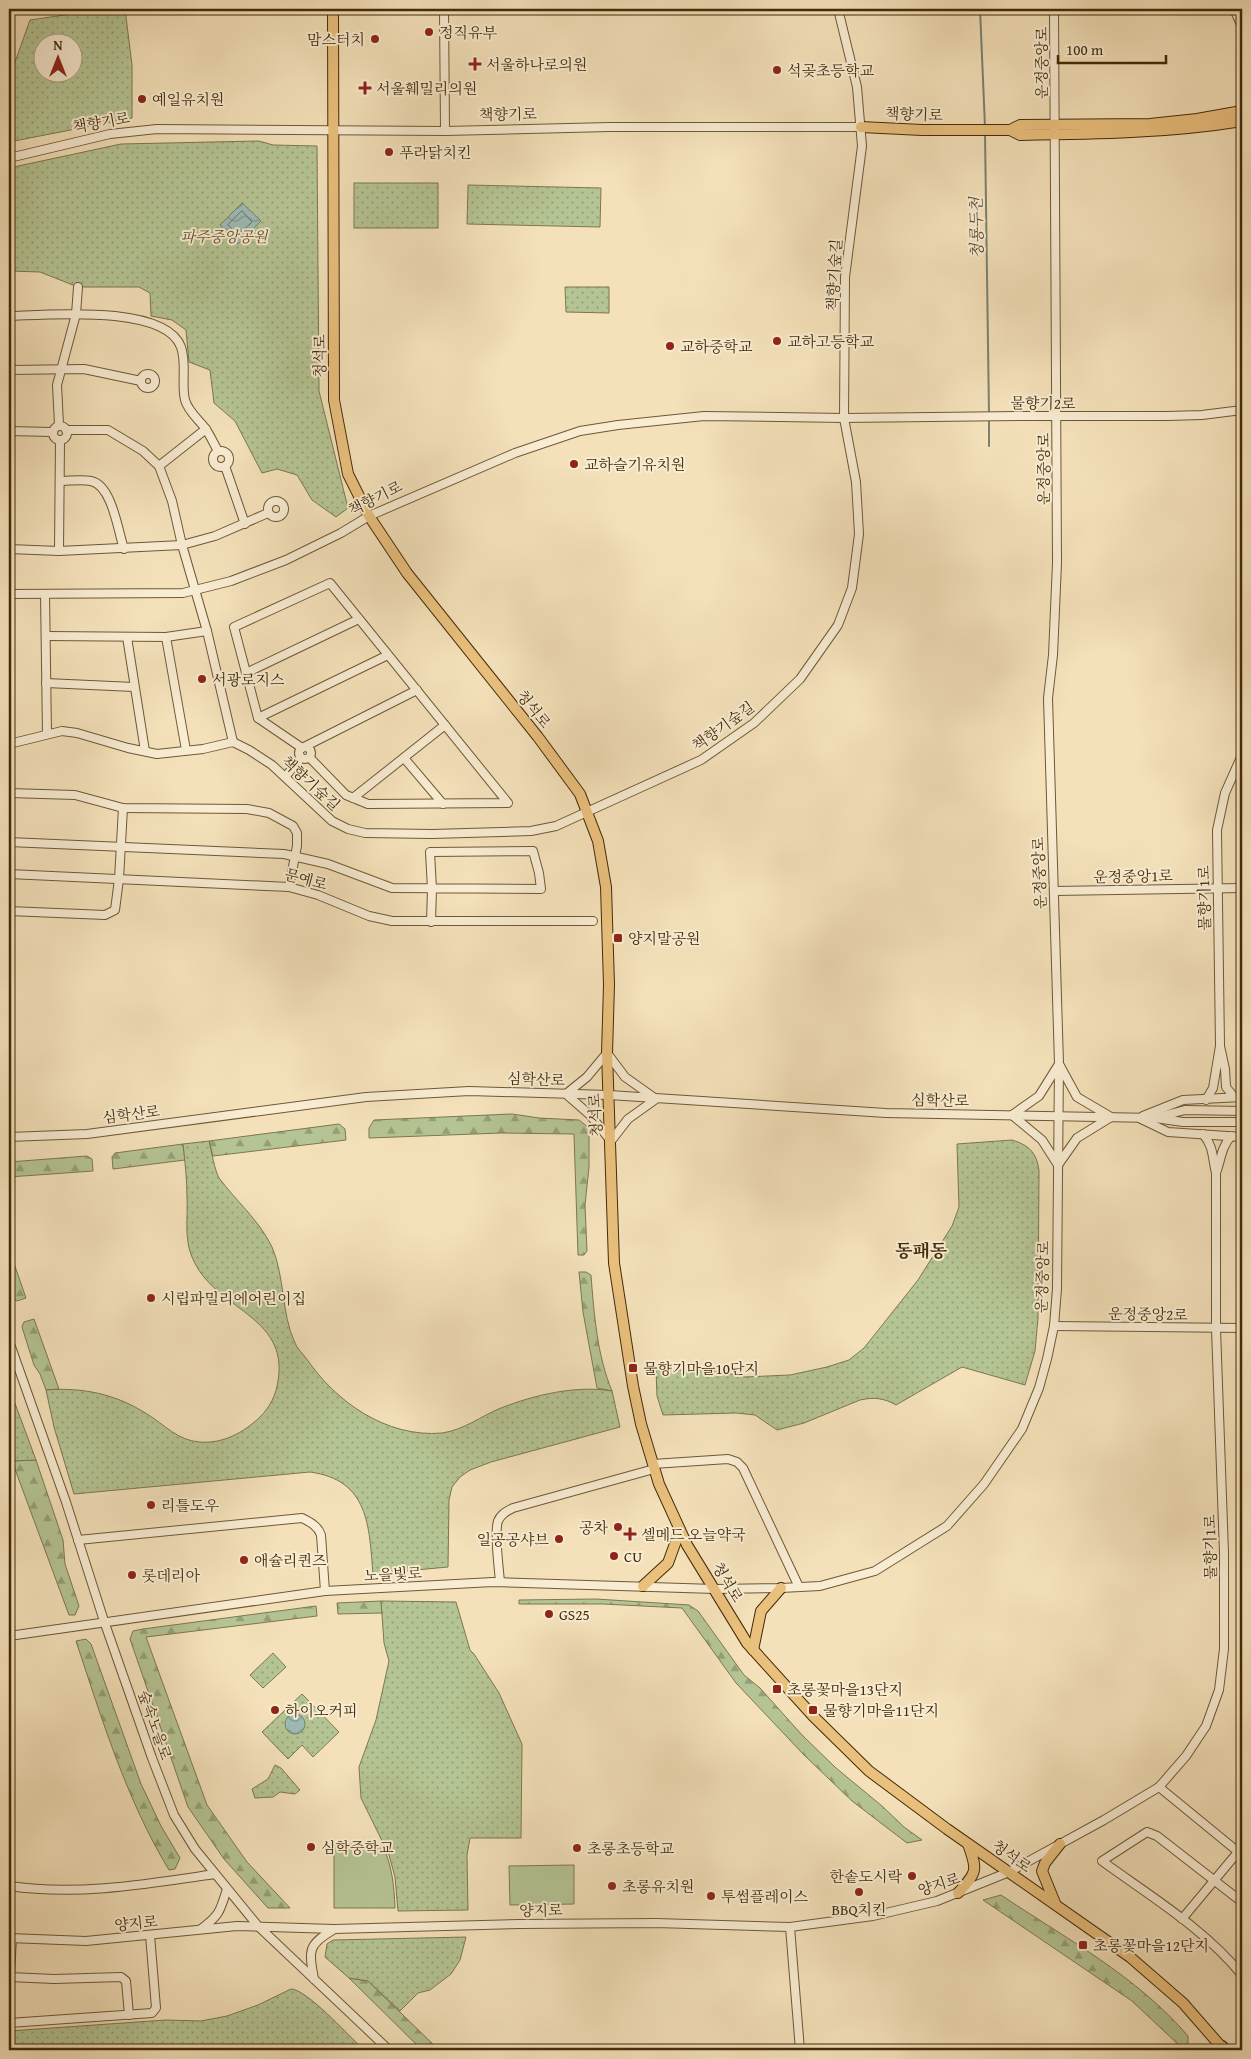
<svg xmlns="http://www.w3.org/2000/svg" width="1251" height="2059" viewBox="0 0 1251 2059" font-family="'Gentium Book Plus','Noto Serif KR',serif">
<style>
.grass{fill:#b5c494;stroke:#7c784f}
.forest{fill:url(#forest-firs);stroke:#7c784f}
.park{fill:url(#park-dots);stroke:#7c784f;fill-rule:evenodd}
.water{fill:url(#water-waves);stroke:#798271}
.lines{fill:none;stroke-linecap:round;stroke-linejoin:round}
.shore{stroke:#707460;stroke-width:1}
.stream{stroke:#798271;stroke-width:2}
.minor-casing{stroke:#6f5836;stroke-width:10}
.major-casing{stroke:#432b0a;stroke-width:12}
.highway-casing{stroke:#432b0a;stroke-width:14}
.minor{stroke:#f8ecd2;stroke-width:8}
.major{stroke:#eac07d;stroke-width:10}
.highway{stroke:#eac07d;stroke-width:11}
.poi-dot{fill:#8f2418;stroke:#f8ecd2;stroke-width:2}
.labels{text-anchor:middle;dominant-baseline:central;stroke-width:4;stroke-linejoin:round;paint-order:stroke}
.poi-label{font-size:15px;fill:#432b0a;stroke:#f8ecd2;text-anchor:start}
.street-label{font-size:15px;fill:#432b0a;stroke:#f8ecd2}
.park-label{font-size:15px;font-style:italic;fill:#60512c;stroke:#f8ecd2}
.water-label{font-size:16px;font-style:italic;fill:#5a4f35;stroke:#f8ecd2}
.quarter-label{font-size:18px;font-weight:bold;fill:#432b0a;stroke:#f8ecd2}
</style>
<defs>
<pattern id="forest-firs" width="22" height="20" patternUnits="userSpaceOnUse" patternTransform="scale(1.25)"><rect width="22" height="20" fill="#b5c494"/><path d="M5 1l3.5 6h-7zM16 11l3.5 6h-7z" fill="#959f77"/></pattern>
<pattern id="park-dots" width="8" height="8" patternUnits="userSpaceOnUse" patternTransform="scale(1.25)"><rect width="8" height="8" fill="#b5c494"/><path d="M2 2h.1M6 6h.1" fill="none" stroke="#959f77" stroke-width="1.8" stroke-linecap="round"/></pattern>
<pattern id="water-waves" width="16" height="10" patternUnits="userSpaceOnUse" patternTransform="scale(1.25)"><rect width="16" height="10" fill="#9dbcb6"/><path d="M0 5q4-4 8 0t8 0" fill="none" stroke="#829992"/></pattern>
</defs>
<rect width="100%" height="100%" fill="#f4e1ba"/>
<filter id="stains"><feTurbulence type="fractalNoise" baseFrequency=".004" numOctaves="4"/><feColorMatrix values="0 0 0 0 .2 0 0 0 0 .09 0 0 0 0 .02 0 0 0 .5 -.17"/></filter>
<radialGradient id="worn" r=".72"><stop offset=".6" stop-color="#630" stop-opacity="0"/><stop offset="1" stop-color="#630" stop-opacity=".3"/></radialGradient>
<g class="grass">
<path d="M334,1844H382C392,1865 394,1885 395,1908H334Z"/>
<polygon points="574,1865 574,1904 510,1905 509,1866"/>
</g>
<g class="forest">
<polygon points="512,1114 539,1118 579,1120 589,1128 589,1167 585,1205 587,1251 584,1255 578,1255 574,1134 501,1133 369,1138 369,1128 374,1120"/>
<polygon points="339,1124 345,1129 346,1140 213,1156 209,1141"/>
<polygon points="183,1144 185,1160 113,1169 112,1157 115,1153"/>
<polygon points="87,1156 92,1159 93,1171 9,1177 9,1162"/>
<polygon points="9,1249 26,1298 17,1301 10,1298 9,1294"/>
<path d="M579,1272H586L591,1275C594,1314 597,1355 612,1391L597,1388L583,1312Z"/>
<polygon points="34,1319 59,1389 46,1390 40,1374 34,1365 22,1327 24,1322"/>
<polygon points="36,1460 63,1540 65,1564 79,1606 75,1615 69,1615 12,1461"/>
<polygon points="596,1599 689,1605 698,1611 744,1675 760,1688 802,1735 836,1768 882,1806 904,1827 922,1840 907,1843 852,1801 804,1755 736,1683 682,1608 603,1604 519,1604 519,1600"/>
<polygon points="381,1601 382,1613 338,1614 337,1603"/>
<polygon points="316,1606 317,1616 146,1637 207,1805 247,1862 290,1908 268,1908 224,1859 188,1807 130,1639 133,1631 143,1629"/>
<path d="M86,1639L91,1644L141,1784L161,1826L180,1858L175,1869L169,1870C126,1799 102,1719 76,1641Z"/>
<path d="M1001,1895C1065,1938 1137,1976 1188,2036V2043L1182,2048L1132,2001L983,1900Z"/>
<polygon points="349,1978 368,1981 439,2050 422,2050"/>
</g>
<g class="park">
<path d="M93,9H125L132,65V118L9,142V79L30,20L92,11ZM72,42V72H42V42Z"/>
<polygon points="259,141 273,145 317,146 319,391 348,508 336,517 312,500 297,475 277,469 262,473 235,421 214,403 210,370 189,362 186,330 172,320 151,316 150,293 139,287 78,287 40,272 9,271 9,168 121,144"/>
<rect x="354" y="183" width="84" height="45"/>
<polygon points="468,185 601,188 600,227 467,224"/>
<polygon points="565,287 609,287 609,313 566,312"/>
<path d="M1012,1140C1029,1145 1037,1153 1039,1171L1038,1318L1035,1351L1025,1385L962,1367L896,1405C884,1398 874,1397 860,1400L804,1423L777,1430L755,1415L736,1413L663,1415L657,1396L656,1370H711L745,1377L790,1375L827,1367L849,1360L864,1348L918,1280L952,1226L959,1207L957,1144Z"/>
<path d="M209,1141C211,1150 215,1171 219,1178C236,1201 259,1220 272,1247C285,1277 281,1313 295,1343C297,1348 302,1353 306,1358C335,1401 386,1438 442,1433C464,1430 481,1416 501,1408C534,1395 576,1385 612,1391L620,1427L491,1462L470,1470L460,1477L452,1487L449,1500L448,1567L373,1574C369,1526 369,1480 310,1472L74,1494L54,1427L46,1390C82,1387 116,1394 147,1414C165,1425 177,1440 199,1442C223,1444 243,1433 260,1417C270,1407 276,1395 278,1381C289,1314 214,1311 192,1257C184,1238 188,1218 187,1197C187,1180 185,1162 183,1144Z"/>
<polygon points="9,1390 10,1390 36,1460 9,1461"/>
<polygon points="381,1601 456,1602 470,1650 474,1654 499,1693 522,1744 521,1838 470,1838 467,1855 468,1910 398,1911 395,1877 389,1855 361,1798 359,1767 376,1720 389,1661 384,1643"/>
<polygon points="273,1653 286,1667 263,1688 250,1675"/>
<polygon points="302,1694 339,1732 313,1757 302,1745 288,1759 262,1732"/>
<polygon points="275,1765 281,1768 300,1790 295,1794 280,1792 273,1797 255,1798 252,1789 268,1779"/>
<polygon points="466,1937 460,1960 451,1974 430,1990 418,1993 400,2011 368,1981 349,1978 325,1957 327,1944 333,1940"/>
<path d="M291,1989C306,1989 347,2034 360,2046L359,2050H9V2031L166,2020L201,2021L227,2016L258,2005Z"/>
</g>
<g class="water">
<polygon points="242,203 261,221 238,244 220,225"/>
<circle cx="295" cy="1724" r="10"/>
</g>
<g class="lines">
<polygon class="shore" points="242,211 252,222 238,235 228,225"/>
<g class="stream">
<polyline points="980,9 985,127"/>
<polyline points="985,134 989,414"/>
<polyline points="989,419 989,446"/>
</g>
<g class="minor-casing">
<g id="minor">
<polyline points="444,9 445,131"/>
<polyline points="1234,9 1242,27"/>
<polyline points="9,158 110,134 157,129 445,131 609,127 861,127"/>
<path d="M9,316C46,315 165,304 181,347C187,364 181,384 185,400C188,411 198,419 205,428C210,435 214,444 218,451"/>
<polyline points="9,370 84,369 141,381"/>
<circle cx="148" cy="381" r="7"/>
<polyline points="59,425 57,385 76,314 78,287"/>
<circle cx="60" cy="433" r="7"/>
<polyline points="66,430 108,430 143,451 159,466 172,501 182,545 207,631 233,742"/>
<polyline points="9,431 52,432"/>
<circle cx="221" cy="459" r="8"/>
<polyline points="159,466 206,429"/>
<polyline points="225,466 245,524"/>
<path d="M60,481C69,481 82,479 91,481C112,485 118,531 124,549"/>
<circle cx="276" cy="509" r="8"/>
<polyline points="9,549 59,551 182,545 215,536 268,513"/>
<polyline points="59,551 60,440"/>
<polyline points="9,594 183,593 231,581 286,560 341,533 369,516 515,453 580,431 618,425 704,416 844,418 1021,416 1167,416 1202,415 1242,410"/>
<polyline points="45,594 47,734"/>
<polyline points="46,636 166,637 207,631"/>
<polyline points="127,637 145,751"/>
<polyline points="166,637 186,750"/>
<polyline points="246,673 359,619"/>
<polyline points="46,683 134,687"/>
<polyline points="258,718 388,655"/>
<polyline points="9,744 62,731 77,733 128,748 157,754 203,749 233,742 249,750 272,765 332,821 348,829 365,833 432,834 531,831 556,826 701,760 754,723 800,679 838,625 852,588 859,534 856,482 844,418 845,277 862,146 857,87 838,9"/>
<circle cx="305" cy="753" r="6"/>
<polyline points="304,747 417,690"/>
<polyline points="302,748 258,718 234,627 330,583 508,803 368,804 346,795 310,758"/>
<polyline points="404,758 443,804"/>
<polyline points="285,777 301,758"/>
<polyline points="9,793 75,795 123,808 247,809 269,813 293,826 297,833 297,846 289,887"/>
<polyline points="353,798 445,725"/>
<polyline points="9,842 284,854 328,864 392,888 541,889 539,873 533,851 430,852 432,889 431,922"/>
<polyline points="9,874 289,887 318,895 369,916 392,921 593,921"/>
<polyline points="1054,891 1242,888"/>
<polyline points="9,911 105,915 115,910 119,879 123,808"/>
<polyline points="1220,1046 1217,830 1225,793 1242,755"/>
<polygon points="607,1053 625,1077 656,1099 628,1119 611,1141 590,1115 566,1094 587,1077"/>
<polygon points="1059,1064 1077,1097 1111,1117 1077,1138 1058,1165 1042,1140 1012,1115 1039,1096"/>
<polyline points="1206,1100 1213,1088 1220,1046 1225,1069 1226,1087 1234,1097"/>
<polyline points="1242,1111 1185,1110 1155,1118 1183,1122 1242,1122"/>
<polyline points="1143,1116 1183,1100 1242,1097"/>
<polyline points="1141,1119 1168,1132 1242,1137"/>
<path d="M1203,1134C1214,1147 1212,1157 1216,1173C1222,1157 1220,1150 1231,1136"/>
<polyline points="9,1137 87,1134 366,1097 469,1091 609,1095 886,1113 1155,1118"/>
<polyline points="1054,1326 1242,1328"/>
<polyline points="9,1341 66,1502 104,1621 152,1758 174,1815 195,1849 258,1926 389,2050"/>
<polyline points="653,1464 728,1459 737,1462 743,1468 799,1587"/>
<path d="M78,1540L302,1518C310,1522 318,1526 321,1535L325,1591"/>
<path d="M500,1582C499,1569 494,1532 498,1521C501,1514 507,1511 513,1508L654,1469"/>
<polyline points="9,1636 325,1591 493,1582 715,1589 781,1588 820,1586 875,1571 947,1526 984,1484 1022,1429 1039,1388 1047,1359 1054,1326 1057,1289 1059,1064 1048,698 1053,655 1057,563 1054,9"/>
<polyline points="1159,1787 1242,1855"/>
<path d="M9,1886C78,1896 147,1884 215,1874"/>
<path d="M1242,1902L1157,1836L1147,1832L1102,1861C1150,1896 1205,1929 1242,1975"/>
<polyline points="1182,1919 1238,1852"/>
<polyline points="790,1927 800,2050"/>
<path d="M201,1929C220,1915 220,1911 227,1889"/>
<polyline points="9,1938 86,1941 237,1926 334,1929 519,1924 656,1923 790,1927 873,1916 937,1901 1009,1872 1104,1820 1159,1787 1186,1756 1206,1726 1219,1690 1224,1649 1224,1553 1216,1329 1216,1173"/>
<polyline points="9,1977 54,1979 121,1977 126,1981 129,2015"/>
<path d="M314,1979C309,1951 307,1945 333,1930"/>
<polyline points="9,1992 12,1938"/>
<polyline points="9,2023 152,2013 156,2008 150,1935"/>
</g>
</g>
<g class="major-casing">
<g id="major">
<polyline points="333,9 334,400 348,474 369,516 407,573 538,737 580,794 598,841 606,887 609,985 607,1053 614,1263 633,1386 641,1424 659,1484 687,1545 747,1643 813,1716 869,1771 947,1829 1130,1957 1183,2003 1224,2050"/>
<polyline points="861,127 922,130 1010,130 1020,125 1150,124 1197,119 1242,111"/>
<path d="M1010,130L1020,135C1095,134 1168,133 1242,121"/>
<polyline points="643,1586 668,1563 680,1530"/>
<polyline points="753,1650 761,1611 781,1588"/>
<path d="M958,1893C977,1872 978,1871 968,1844"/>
<polyline points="1055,1903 1042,1871 1045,1863 1060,1844"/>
</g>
</g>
<g class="highway-casing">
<polyline id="highway" points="1222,2047 1223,2050"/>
</g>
<use href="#minor" class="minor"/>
<use href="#major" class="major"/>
<use href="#highway" class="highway"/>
</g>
<g class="poi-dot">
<circle cx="429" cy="32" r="5"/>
<circle cx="375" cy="39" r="5"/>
<path d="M472.5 56.5h5v5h5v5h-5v5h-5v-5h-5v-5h5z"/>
<circle cx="777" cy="70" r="5"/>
<path d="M362.5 80.5h5v5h5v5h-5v5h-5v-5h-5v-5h5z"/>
<circle cx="142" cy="99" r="5"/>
<circle cx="389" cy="152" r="5"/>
<circle cx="777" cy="341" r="5"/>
<circle cx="670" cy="346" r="5"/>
<circle cx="574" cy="464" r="5"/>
<circle cx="202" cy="679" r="5"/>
<rect x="613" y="933" width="10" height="10" rx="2.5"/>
<circle cx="151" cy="1298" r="5"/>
<rect x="628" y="1363" width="10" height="10" rx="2.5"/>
<circle cx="151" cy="1505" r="5"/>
<circle cx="618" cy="1527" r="5"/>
<path d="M627.5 1526.5h5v5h5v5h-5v5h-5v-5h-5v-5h5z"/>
<circle cx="559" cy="1539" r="5"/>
<circle cx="614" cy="1556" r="5"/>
<circle cx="244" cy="1560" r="5"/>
<circle cx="132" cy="1575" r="5"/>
<circle cx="549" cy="1614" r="5"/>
<rect x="772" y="1684" width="10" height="10" rx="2.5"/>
<circle cx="275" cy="1710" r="5"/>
<rect x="808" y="1705" width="10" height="10" rx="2.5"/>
<circle cx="311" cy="1847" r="5"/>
<circle cx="577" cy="1848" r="5"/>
<circle cx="912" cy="1876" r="5"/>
<circle cx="612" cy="1886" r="5"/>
<circle cx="859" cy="1892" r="5"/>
<circle cx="711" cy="1896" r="5"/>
<rect x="1078" y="1940" width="10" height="10" rx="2.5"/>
</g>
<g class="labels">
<g class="poi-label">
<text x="439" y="32">정직유부</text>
<text x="365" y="39" text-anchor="end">맘스터치</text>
<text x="486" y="64">서울하나로의원</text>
<text x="787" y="70">석곶초등학교</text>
<text x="376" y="88">서울훼밀리의원</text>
<text x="152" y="99">예일유치원</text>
<text x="399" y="152">푸라닭치킨</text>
<text x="787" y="341">교하고등학교</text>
<text x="680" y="346">교하중학교</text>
<text x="584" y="464">교하슬기유치원</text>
<text x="212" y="679">서광로지스</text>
<text x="628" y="938">양지말공원</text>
<text x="161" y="1298">시립파밀리에어린이집</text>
<text x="643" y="1368">물향기마을10단지</text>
<text x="161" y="1505">리틀도우</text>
<text x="608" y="1527" text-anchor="end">공차</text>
<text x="641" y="1534">셀메드 오늘약국</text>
<text x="549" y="1539" text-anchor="end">일공공샤브</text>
<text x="624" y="1556">CU</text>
<text x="254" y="1560">애슐리퀸즈</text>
<text x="142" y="1575">롯데리아</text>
<text x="559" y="1614">GS25</text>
<text x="787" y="1689">초롱꽃마을13단지</text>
<text x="285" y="1710">하이오커피</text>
<text x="823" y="1710">물향기마을11단지</text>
<text x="321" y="1847">심학중학교</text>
<text x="587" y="1848">초롱초등학교</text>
<text x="902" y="1876" text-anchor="end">한솥도시락</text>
<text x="622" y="1886">초롱유치원</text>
<text x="721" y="1896">투썸플레이스</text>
<text x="859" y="1909" text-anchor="middle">BBQ치킨</text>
<text x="1093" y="1945">초롱꽃마을12단지</text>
</g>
<g class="street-label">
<text transform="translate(1041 63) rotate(-90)">운정중앙로</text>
<text transform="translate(508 114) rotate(-1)">책향기로</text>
<text transform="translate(914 114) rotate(2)">책향기로</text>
<text transform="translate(101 122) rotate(-10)">책향기로</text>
<text transform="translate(834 275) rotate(-87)">책향기숲길</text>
<text transform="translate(319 356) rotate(-90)">청석로</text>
<text transform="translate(1043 403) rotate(1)">물향기2로</text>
<text transform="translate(1043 469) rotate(-90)">운정중앙로</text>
<text transform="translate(375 498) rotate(-27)">책향기로</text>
<text transform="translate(534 709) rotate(51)">청석로</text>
<text transform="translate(723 726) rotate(-36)">책향기숲길</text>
<text transform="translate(311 783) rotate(42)">책향기숲길</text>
<text transform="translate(1039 873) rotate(-92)">운정중앙로</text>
<text transform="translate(1133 876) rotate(-1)">운정중앙1로</text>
<text transform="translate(306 879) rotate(15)">문예로</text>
<text transform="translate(1204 898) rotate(-91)">물향기1로</text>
<text transform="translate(536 1079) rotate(2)">심학산로</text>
<text transform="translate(940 1100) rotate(1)">심학산로</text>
<text transform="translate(131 1114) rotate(-7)">심학산로</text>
<text transform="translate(595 1115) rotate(-93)">청석로</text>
<text transform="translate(1042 1277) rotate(-88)">운정중앙로</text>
<text transform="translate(1148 1314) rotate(1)">운정중앙2로</text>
<text transform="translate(1210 1547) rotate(-91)">물향기1로</text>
<text transform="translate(393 1574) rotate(-3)">노을빛로</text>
<text transform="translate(728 1582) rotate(59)">청석로</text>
<text transform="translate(155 1725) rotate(71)">숲속노을로</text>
<text transform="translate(1012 1856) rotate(35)">청석로</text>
<text transform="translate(939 1884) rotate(-18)">양지로</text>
<text transform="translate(541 1910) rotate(-1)">양지로</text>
<text transform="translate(136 1923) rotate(-6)">양지로</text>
</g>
<g class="park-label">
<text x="224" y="236">파주중앙공원</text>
</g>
<g class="water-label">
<text transform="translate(976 228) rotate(-91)">청룡두천</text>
</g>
<g class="quarter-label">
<text x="921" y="1250">동패동</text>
</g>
</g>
<rect width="1251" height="2059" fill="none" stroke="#f4e1ba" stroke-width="30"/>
<rect x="10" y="10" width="1231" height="2039" fill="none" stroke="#432b0a" stroke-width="2.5"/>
<rect x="15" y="15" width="1221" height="2029" fill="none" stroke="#432b0a"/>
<g transform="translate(58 58)"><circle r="24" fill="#f8ecd2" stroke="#b09f82"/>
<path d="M0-4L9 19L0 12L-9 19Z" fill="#8f2418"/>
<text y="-8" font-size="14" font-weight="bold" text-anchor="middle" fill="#432b0a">N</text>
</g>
<path d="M1058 55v8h108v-8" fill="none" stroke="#432b0a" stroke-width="2.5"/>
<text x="1066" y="55" font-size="15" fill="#432b0a" stroke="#f8ecd2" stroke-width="4" paint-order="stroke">100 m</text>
<rect width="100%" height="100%" filter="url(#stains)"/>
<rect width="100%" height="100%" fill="url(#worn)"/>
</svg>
